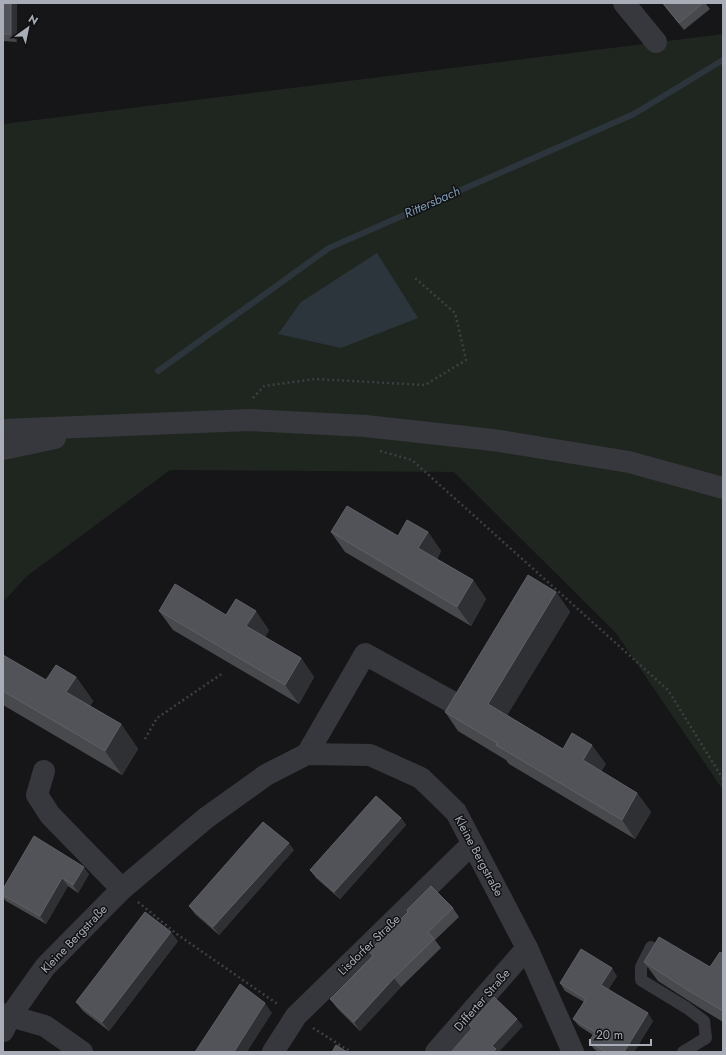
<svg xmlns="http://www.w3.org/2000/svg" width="726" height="1055" viewBox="0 0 726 1055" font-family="Jost,sans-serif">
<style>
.green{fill:#1e261f}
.water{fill:#2c353c}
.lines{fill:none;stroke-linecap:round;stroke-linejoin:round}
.stream{stroke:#2c353c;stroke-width:6}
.path{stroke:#3d3f44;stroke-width:2.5;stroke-dasharray:2 3;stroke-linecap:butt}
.service{stroke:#37383d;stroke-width:12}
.minor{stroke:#37383d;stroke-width:22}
.tertiary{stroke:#37383d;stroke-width:22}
.wall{fill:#47494d}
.shaded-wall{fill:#2f3033}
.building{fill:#525359;stroke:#5f6168}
.labels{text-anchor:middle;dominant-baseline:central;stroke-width:3;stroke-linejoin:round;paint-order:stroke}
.street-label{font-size:12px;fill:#a8adb8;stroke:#111113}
.water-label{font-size:13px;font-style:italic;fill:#7f9bb3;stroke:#111113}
</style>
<rect width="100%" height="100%" fill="#161618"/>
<polygon class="green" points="723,34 723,790 616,633 454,472 170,470 27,576 3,602 3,124"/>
<polygon class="water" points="377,253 418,318 341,348 278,334 301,302"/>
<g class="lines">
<polyline class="stream" points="158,371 329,248 634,114 723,60"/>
<g class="path">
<polyline points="253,398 264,386 315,379 425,385 466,360 455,313 415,278"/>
<polyline points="380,451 412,460 668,690 723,779"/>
<polyline points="145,739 157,718 223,673"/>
<polyline points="138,902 178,935 279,1005"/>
<polyline points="313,1028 351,1052"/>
</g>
<polyline class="service" points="651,947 641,967 641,980 687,1008 704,1021 706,1038 683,1052"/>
<g class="minor">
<polyline points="624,3 656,42"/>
<polyline points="307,754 365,654 452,702"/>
<polyline points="44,771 37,795 50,815 122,889"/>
<polyline points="3,1014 45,1026 82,1052"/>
<polyline points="3,1031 11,1015 45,967 122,889 206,818 266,775 307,754 370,755 421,778 456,812 527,948 573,1052"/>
<polyline points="273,1052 296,1016 472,844"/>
<polyline points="436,1052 527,948"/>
</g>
<g class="tertiary">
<polyline points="3,430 249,420 365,426 493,440 629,462 723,488"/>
<polyline points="3,449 55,438"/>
</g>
</g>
<g class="wall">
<polygon points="3,3 17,3 17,42 3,41"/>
<polygon points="662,3 705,3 710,9 684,30"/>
<polygon points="331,532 398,536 428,532 441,551 437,559 473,580 486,599 471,626 345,552"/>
<polygon points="556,592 570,612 507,715 563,749 606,764 601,771 637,793 651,812 635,839 509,764 506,760 458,731 445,712"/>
<polygon points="159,611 226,615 269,630 265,637 301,658 314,677 299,704 173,630"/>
<polygon points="3,655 46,680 76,677 93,701 90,706 121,724 138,749 122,775 3,705"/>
<polygon points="401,818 406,825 340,899 316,878 310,870"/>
<polygon points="294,850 219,935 195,914 189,906"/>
<polygon points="89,874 78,893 68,886 46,924 6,901 3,897 3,889"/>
<polygon points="453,908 459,917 435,940 441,948 401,987 360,1031 337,1008 330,999 372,956 369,951 408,913 407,910"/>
<polygon points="178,941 109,1031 83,1011 76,1002"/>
<polygon points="723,954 723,1022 700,1008 658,981 644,962 710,967"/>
<polygon points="617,976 608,990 653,1021 634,1052 598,1052 594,1049 589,1042 593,1035 579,1026 573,1019 584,1002 565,991 560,983"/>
</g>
<g class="shaded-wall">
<polygon points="11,3 17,3 17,42 11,34"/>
<polygon points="428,532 441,551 432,567 418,548"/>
<polygon points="473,580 486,599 471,626 457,607"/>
<polygon points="556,592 570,612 502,724 488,704"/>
<polygon points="256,611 269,630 260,645 246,626"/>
<polygon points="301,658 314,677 299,704 285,685"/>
<polygon points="76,677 93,701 83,717 66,692"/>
<polygon points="121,724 138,749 122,775 105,751"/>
<polygon points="592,745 606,764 596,780 583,760"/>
<polygon points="637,793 651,812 635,839 622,820"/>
<polygon points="401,818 406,825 340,899 334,892"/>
<polygon points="289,843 294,850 219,935 213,927"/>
<polygon points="84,867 89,874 78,893 73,885"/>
<polygon points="62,878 68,886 46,924 40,916"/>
<polygon points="171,932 178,941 109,1031 102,1022"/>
<polygon points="612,968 617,976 606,993 601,985"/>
<polygon points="394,978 401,987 360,1031 354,1022"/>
<polygon points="265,1003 272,1013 247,1052 234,1052"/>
<polygon points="648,1013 653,1021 634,1052 624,1052"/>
<polygon points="517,1019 523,1026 499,1052 493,1052 492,1046"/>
</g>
<g class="building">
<rect x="3" y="3" width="8" height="31"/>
<polygon points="663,3 703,3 679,23"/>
<polygon points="347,506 398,536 407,520 428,532 418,548 473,580 457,607 331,532"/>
<polygon points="528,575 556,592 488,704 563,749 572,733 592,745 583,760 637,793 622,820 496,745 497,743 445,712"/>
<polygon points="175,584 226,615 236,599 256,611 246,626 301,658 285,685 159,611"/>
<polygon points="3,655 46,680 56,665 76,677 66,692 121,724 105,751 3,691"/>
<polygon points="376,796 401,818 334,892 310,870"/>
<polygon points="263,822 289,843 213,927 189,906"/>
<polygon points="34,836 84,867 73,885 62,878 40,916 3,895 3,889"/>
<polygon points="431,886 453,908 428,932 434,939 394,978 354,1022 330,999 373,956 369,951 408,912 407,910"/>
<polygon points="145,912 171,932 102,1022 76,1002"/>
<polygon points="659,937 710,967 720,952 723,954 723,1011 686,989 644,962"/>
<polygon points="581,949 612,968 601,985 648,1013 624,1052 606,1052 589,1042 595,1032 573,1019 586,999 560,983"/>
<polygon points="240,984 265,1003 234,1052 195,1052"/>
<polygon points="494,997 517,1019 492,1046 496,1049 493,1052 451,1052 472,1028 469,1025"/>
<polygon points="336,1045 347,1052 332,1052"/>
</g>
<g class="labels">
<g class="street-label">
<text transform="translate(479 856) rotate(62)">Kleine Bergstraße</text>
<text transform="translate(74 939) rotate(-46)">Kleine Bergstraße</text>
<text transform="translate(369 945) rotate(-44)">Lisdorfer Straße</text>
<text transform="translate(482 1000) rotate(-49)">Differter Straße</text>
</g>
<g class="water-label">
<text transform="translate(432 202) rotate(-24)">Rittersbach</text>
</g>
</g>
<rect width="726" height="1055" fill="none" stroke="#a8adb8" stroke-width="8"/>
<g transform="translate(28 28) rotate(33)" stroke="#111113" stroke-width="3" paint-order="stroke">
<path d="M0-3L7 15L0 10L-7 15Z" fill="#a8adb8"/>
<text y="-6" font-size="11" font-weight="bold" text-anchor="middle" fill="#a8adb8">N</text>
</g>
<path d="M590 1039v6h61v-6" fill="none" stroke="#a8adb8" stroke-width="2"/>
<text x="596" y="1039" font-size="12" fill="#a8adb8" stroke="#111113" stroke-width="3" paint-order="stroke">20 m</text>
</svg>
